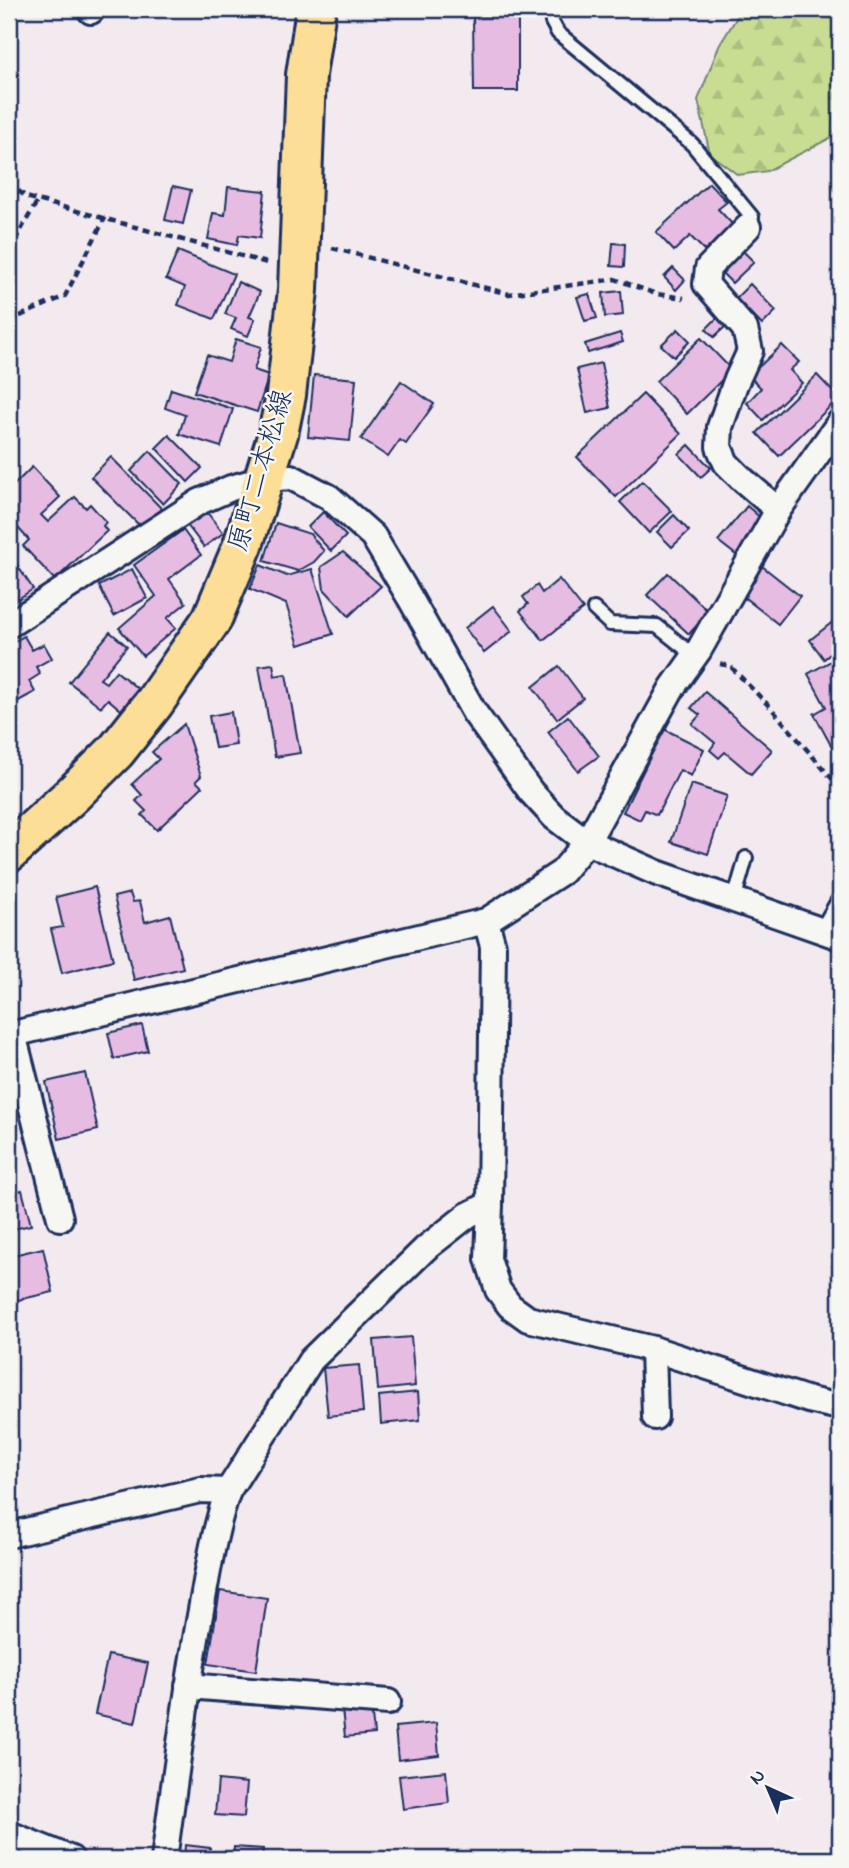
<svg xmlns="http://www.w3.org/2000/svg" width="849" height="1868" viewBox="0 0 849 1868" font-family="'Indie Flower','Klee One',sans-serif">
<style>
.forest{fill:url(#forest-firs);stroke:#728678;stroke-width:2}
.building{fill:#e6bce3;stroke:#1b2f5e;stroke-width:2}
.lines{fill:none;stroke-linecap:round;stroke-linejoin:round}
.service-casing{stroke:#1b2f5e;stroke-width:18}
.minor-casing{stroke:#1b2f5e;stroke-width:30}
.primary-casing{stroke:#1b2f5e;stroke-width:44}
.path{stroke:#1b2f5e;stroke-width:4.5;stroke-dasharray:7 5;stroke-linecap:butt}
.service{stroke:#f6f6f2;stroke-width:12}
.minor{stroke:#f6f6f2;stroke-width:24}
.primary{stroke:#fdde96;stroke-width:38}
.labels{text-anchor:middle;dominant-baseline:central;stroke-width:5;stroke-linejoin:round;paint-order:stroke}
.street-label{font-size:28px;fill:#1b2f5e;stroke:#f6f6f2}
</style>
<defs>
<pattern id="forest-firs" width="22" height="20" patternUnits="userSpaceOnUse" patternTransform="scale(1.75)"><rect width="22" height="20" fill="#c9dd92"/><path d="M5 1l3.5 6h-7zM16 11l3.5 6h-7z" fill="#acbe80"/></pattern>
</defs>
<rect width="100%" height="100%" fill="#f3eaef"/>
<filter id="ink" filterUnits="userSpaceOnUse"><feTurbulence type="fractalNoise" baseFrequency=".0143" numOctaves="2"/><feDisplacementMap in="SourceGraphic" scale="14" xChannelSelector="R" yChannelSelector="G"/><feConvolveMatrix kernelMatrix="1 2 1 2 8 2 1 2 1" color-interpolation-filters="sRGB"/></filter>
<g filter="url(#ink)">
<polygon class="forest" points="742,9 840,9 840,133 767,171 738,175 710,154 698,100 719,46"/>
<g class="building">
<rect x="236" y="9" width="37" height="5"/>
<polygon points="473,16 518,16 518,91 474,91"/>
<polygon points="709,183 727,202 718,209 734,226 706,252 690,236 674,251 656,232"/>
<polygon points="173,186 191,190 183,224 165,220"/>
<polygon points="228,187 265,191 260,238 239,235 237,245 208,239 213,213 225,215"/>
<polygon points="613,243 625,244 624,267 611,266"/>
<polygon points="742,250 754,262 732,283 720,271"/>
<polygon points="178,251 234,274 214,319 178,305 185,287 166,279"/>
<polygon points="673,268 685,280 676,290 664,277"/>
<polygon points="238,282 260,292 249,317 255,319 248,336 231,329 236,318 225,314"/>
<polygon points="750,284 776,311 762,325 736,298"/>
<polygon points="621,291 623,315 605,317 603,293"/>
<polygon points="589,294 597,318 585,321 577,297"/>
<polygon points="718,317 726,326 714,337 706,329"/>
<polygon points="678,329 690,341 674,357 661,345"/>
<polygon points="620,333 623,342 588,353 585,344"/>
<polygon points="701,338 732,370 687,414 656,381"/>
<polygon points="236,339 261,347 254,370 269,375 257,412 194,392 207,355 229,362"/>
<polygon points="782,345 799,362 790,370 802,383 763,420 747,403 761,388 749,376"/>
<polygon points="601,363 610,408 587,413 577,369"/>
<polygon points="314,375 356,379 350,441 308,437"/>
<polygon points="817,375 839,398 779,456 757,433"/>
<polygon points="401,381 434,404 406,444 400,440 388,457 361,439"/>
<polygon points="171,389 233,409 221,447 179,434 185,415 165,408"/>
<polygon points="643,394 681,434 616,497 577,457"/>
<polygon points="169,435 202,468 188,482 156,448"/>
<polygon points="689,445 711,468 701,477 679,454"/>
<polygon points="150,451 182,484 163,504 131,471"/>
<polygon points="111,457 162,509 142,528 91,477"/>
<polygon points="32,467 60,497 41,515 48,522 75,497 86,508 90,504 106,522 103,526 107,531 55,580 23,546 29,540 9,518 9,490"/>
<polygon points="642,481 672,511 649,533 620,502"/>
<polygon points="747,506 763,520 736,555 718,541"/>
<polygon points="206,511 223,533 204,547 187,525"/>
<polygon points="323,512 346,536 331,551 308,527"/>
<polygon points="674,515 689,531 672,547 657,532"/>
<polygon points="276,523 310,534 324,551 314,562 298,571 264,561"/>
<polygon points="183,530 201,555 169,579 186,603 167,618 176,628 143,656 119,628 156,596 134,565"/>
<polygon points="343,552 381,586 349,616 324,589 321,567"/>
<polygon points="9,553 33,589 9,605"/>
<polygon points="260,565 287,576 312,569 333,634 299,645 286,604 250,589"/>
<polygon points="762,566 800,596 778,624 740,594"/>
<polygon points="132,569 147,598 114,616 99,586"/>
<polygon points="668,573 709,612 689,634 647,595"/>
<polygon points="559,579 583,609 543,640 520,611 528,604 523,597 537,585 542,593"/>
<polygon points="493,606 512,631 484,653 465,628"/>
<polygon points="840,616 840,646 824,659 810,640"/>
<polygon points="110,632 127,646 100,679 106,683 116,671 138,689 121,710 108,699 101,707 69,682"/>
<polygon points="24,636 32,650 44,644 52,658 36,667 40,674 29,681 35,692 9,706 9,644"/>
<polygon points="840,656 840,762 814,714 826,707 808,674"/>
<polygon points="273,664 275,676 286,674 300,753 275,757 259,666"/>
<polygon points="559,666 583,698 557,719 533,687"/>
<polygon points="705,692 772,750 751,774 725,752 719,758 710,750 715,743 692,724 700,715 691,708"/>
<polygon points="231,712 236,745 215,748 209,716"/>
<polygon points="568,716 599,756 578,771 548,732"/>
<polygon points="184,724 201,776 196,781 202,787 157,830 142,815 146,811 136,801 142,795 132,784 159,759 152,752"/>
<polygon points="664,729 704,749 691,776 680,770 657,815 645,810 640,820 623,812"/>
<polygon points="691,784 727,796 708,854 671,842"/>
<polygon points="95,887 113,960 62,973 51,929 63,927 56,897"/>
<polygon points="130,893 133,902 140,901 145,922 170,915 183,968 134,980 114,897"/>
<polygon points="142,1025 148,1051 114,1059 108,1033"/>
<polygon points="85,1073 98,1130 59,1139 46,1082"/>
<polygon points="22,1190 31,1225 9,1230 9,1193"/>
<polygon points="43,1248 53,1292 9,1302 9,1256"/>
<polygon points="411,1337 415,1386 378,1390 374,1340"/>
<polygon points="359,1365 363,1412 328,1416 323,1368"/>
<polygon points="418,1392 420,1420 381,1424 379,1396"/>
<polygon points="220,1591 267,1598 256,1671 208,1664"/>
<polygon points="108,1655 148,1663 135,1723 95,1714"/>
<polygon points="371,1705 374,1734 345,1737 342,1709"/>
<polygon points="436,1723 439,1755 398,1760 395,1727"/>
<polygon points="446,1771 449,1803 403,1809 399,1776"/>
<polygon points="218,1780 247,1783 244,1817 215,1815"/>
<polygon points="185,1845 210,1848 209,1859 184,1859"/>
<polygon points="234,1847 263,1849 262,1859 233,1859"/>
<polygon points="284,1853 313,1858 313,1859 283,1859"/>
</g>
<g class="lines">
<g class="service-casing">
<g id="service">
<polyline points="550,9 552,22 558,33 692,144 752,217 748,227"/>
<polyline points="594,609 610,624 657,626 695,656"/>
<polyline points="734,900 746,858"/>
<polyline points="821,930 840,897"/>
</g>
</g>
<g class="minor-casing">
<g id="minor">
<polyline points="91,11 92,9"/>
<polyline points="748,227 708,268 706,284 745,329 750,351 735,384 720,427 719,447 726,463 743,480 778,510"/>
<polyline points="9,625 199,502 231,488 263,479 291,477 329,497 373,536 410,598 474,712 531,792 554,817 587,842 657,873 840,937"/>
<polyline points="13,1034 60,1218"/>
<polyline points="9,1035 486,921 562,872 587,842 672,688 699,650 778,510 840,422"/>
<polyline points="490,1204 488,1259 498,1290 510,1306 528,1319 653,1349 655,1417"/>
<polyline points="653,1349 809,1400 840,1407"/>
<polyline points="9,1535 200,1490 228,1491"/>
<polyline points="188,1686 388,1702"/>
<polyline points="9,1834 71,1859"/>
<path d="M164,1859C175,1780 185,1700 199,1621C207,1578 213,1533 228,1491L311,1360L426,1248L468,1215L490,1204L493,946L486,921"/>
</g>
</g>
<g class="primary-casing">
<polyline id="primary" points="9,852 72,795 116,751 154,703 212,619 243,545 278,434 286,395 298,290 306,75 316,9"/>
</g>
<g class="path">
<polyline points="9,183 26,197 267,263"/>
<polyline points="332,248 509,294 615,279 656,294 684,298"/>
<polyline points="9,251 38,200"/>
<polyline points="9,321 65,296 105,218"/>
<polyline points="720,664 730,666 771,708 840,788"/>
</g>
<use href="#service" class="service"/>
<use href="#minor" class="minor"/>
<use href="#primary" class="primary"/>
</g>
</g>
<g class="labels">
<g class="street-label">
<text transform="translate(262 471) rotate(-74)">原町二本松線</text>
</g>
</g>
<rect width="849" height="1868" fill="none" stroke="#f6f6f2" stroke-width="35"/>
<rect x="18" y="18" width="814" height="1833" fill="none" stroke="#1b2f5e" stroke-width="2.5" filter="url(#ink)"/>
<g transform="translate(768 1788) rotate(316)" stroke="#f6f6f2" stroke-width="5" paint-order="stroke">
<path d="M0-5L12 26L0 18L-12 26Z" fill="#1b2f5e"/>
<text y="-10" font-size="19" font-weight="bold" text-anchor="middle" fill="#1b2f5e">N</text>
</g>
</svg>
